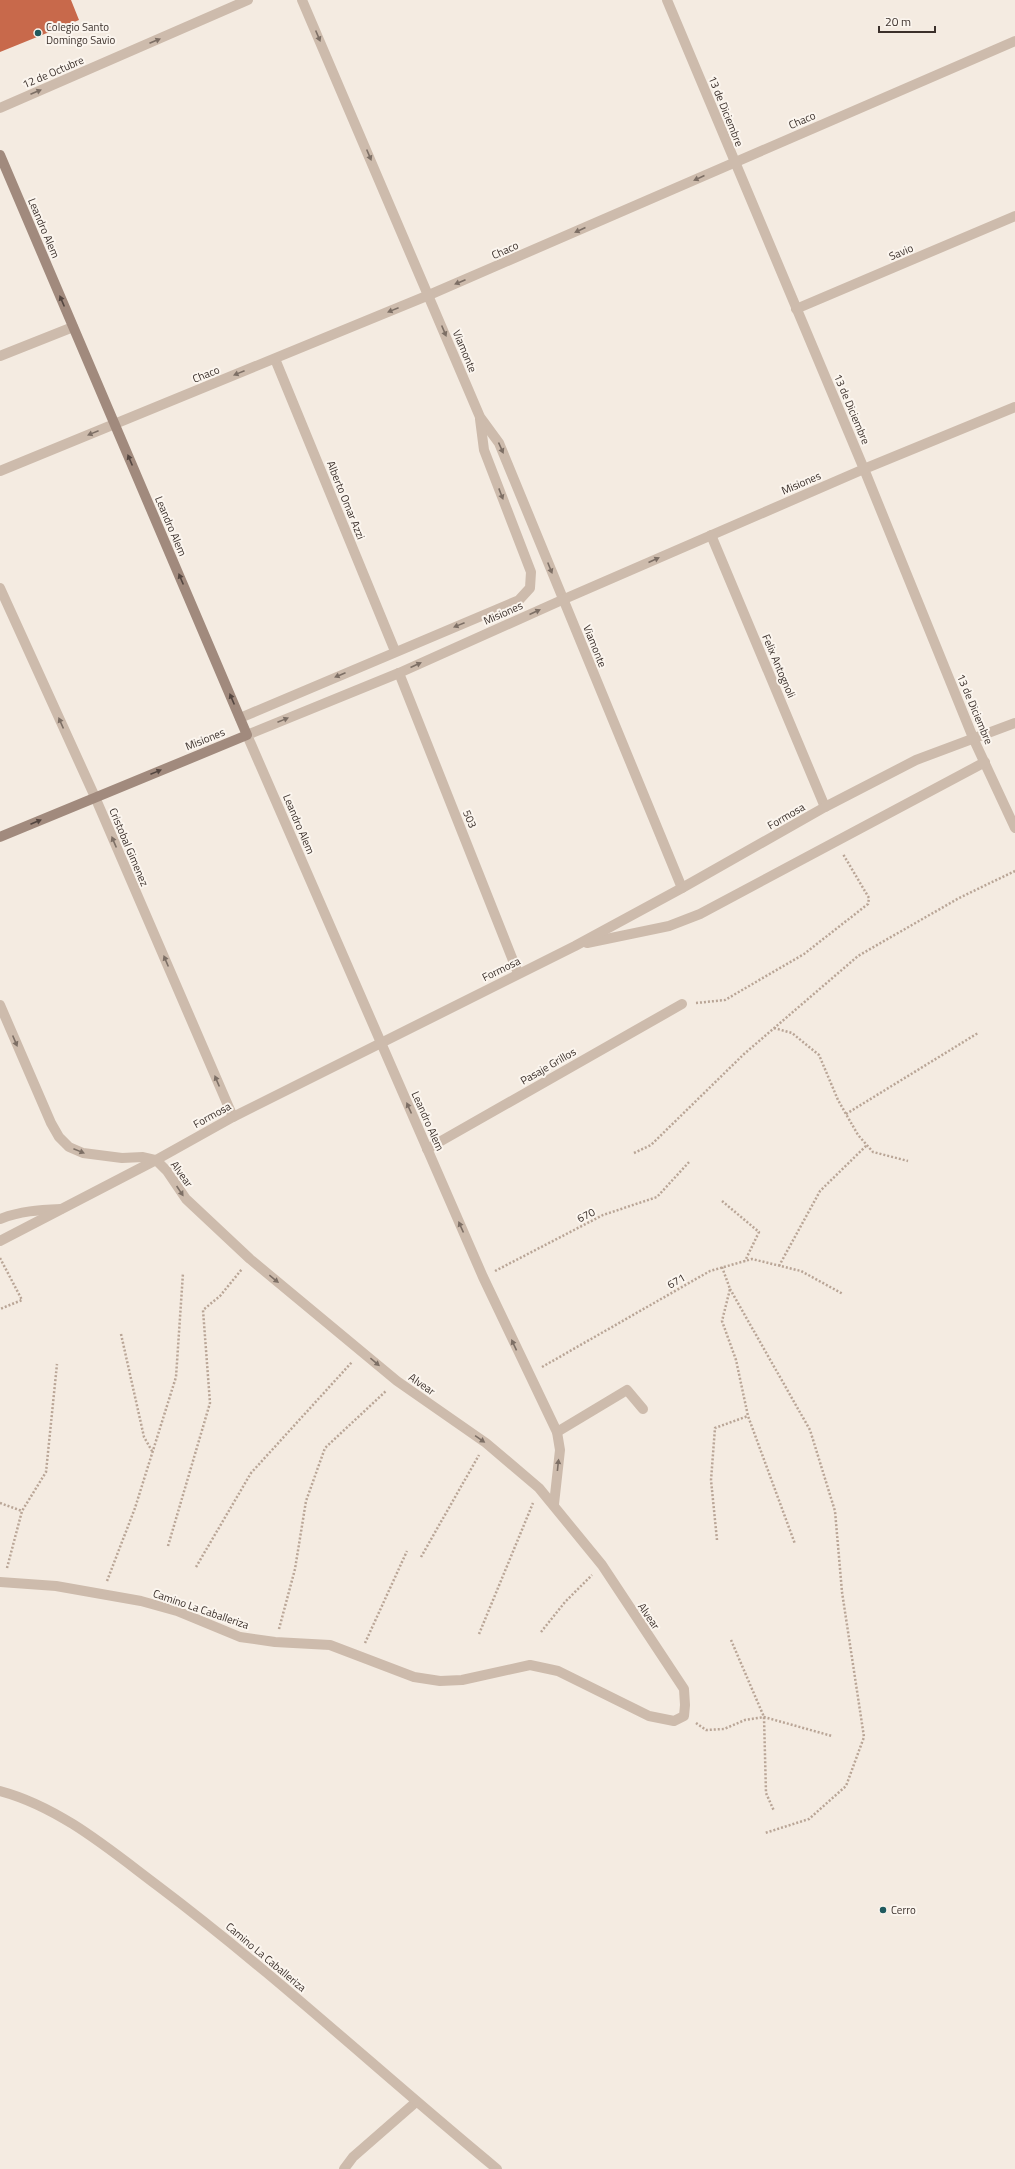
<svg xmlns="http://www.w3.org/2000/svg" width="1015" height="2169" viewBox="0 0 1015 2169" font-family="'Titillium Web',sans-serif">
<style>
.building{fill:#c8694b}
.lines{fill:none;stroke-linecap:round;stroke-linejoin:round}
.path{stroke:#b9a596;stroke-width:2.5;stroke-dasharray:2 2;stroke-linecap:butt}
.service{stroke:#cdbbac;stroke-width:10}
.minor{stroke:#cdbbac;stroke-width:10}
.tertiary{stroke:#cdbbac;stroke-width:10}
.secondary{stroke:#a18a7d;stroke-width:10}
.oneway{fill:#7d6f65}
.oneway2{fill:#544640}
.poi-dot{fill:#1f5a5e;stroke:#fbf5ee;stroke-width:1.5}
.labels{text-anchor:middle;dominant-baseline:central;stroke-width:4;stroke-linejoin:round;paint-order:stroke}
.poi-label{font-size:11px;fill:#3b302b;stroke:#fbf5ee;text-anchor:start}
.street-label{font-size:11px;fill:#3b302b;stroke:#fbf5ee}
</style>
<rect width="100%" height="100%" fill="#f4ebe1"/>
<polygon class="building" points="0,0 71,0 79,20 0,52"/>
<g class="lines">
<g class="path">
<polyline points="696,1003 725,1000 804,954 868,904 869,898 843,854"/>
<polyline points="774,1028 792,1033 819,1055 838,1100 858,1135 873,1152 908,1161"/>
<polyline points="846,1114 978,1033"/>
<polyline points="634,1153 651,1145 744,1054 858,956 959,898 1015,871"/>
<polyline points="722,1201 759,1232 745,1261"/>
<polyline points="0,1258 22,1300 0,1309"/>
<polyline points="779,1266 820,1191 867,1145"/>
<polyline points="722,1267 730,1289 722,1321 736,1360 748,1416 795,1544"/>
<polyline points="495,1271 603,1215 657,1197 690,1161"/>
<polyline points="730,1289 810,1430 835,1511 842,1592 864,1737 846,1786 809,1819 765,1833"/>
<polyline points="121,1334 144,1437 152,1451"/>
<polyline points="542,1367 710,1271 752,1259 801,1271 843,1294"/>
<polyline points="0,1503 22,1511"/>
<polyline points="717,1540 711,1480 715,1428 748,1416"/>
<polyline points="168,1546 210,1403 203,1310 220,1296 242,1269"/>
<polyline points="421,1557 479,1455"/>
<polyline points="196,1567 251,1473 352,1362"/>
<polyline points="7,1568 22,1511 46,1472 57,1364"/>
<polyline points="107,1581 135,1508 176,1377 183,1273"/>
<polyline points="279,1629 295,1569 306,1501 325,1448 386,1391"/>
<polyline points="541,1632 565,1602 592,1575"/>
<polyline points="479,1634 533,1503"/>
<polyline points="731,1640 764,1717 766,1793 774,1811"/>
<polyline points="365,1643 407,1551"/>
<polyline points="696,1723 706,1730 724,1729 745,1720 764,1717 832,1736"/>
</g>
<g class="service">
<polyline points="0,356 73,327"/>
<polyline points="427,1149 682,1004"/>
<path d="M0,1219C20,1211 39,1210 61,1209"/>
<polyline points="557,1432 627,1390 643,1409"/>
</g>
<g class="minor">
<polyline points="302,0 480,417 499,443 682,888"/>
<polyline points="0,108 248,0"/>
<polyline points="796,309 1015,216"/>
<polyline points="275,359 395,651"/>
<polyline points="1015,407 864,469 974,740 1015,828"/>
<polyline points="0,471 429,295 1015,41"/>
<polyline points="711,535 825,807"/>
<polyline points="0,588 95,797 233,1117"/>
<polyline points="399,673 518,973"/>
<polyline points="240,718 519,600 530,588 531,572 484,450 480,419"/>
<polyline points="587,943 669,926 700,914 985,762"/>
<polyline points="0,1241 156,1160 233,1117 575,946 682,888 825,807 916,760 1015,723"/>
<polyline points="344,2169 353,2157 416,2102"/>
</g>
<g class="tertiary">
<polyline points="0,1005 51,1123 59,1137 69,1147 83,1153 122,1158 143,1157 156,1160 167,1171 186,1199 250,1259 397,1381 486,1443 539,1488 602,1565 684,1689 685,1705 684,1716 674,1721 649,1716 558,1671 530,1665 462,1680 440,1681 414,1677 330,1645 275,1642 240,1637 177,1611 141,1601 56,1586 0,1582"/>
<polyline points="554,1504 560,1450 557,1432 483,1277 247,735 399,673 562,600 864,469 667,0"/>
<path d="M0,1791C60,1807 110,1850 158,1886C276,1975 384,2076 497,2169"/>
</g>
<polyline class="secondary" points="0,155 247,735 0,837"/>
</g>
<defs><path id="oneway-solid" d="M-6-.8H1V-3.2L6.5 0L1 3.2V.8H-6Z"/></defs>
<g class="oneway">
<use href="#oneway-solid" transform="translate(318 36) rotate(67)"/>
<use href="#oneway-solid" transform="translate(155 41) rotate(-23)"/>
<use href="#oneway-solid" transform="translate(36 92) rotate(-23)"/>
<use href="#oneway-solid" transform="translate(369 155) rotate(67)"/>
<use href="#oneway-solid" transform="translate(699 178) rotate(156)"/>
<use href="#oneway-solid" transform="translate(580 230) rotate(156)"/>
<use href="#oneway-solid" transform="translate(460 282) rotate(157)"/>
<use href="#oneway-solid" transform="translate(393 310) rotate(158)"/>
<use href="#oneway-solid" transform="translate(444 331) rotate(67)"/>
<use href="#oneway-solid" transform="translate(239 373) rotate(158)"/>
<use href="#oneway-solid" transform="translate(93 433) rotate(158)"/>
<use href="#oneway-solid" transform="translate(501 448) rotate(66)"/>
<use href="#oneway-solid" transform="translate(501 494) rotate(69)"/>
<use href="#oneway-solid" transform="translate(654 560) rotate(-24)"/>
<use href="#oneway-solid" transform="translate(550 568) rotate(68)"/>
<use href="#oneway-solid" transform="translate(535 612) rotate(-24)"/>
<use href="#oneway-solid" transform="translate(459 625) rotate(158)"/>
<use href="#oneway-solid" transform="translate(416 665) rotate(-24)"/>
<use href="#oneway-solid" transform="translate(340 675) rotate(157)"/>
<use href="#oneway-solid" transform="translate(283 720) rotate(-22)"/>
<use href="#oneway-solid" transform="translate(61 723) rotate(-114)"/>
<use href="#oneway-solid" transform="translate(114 842) rotate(-113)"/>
<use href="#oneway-solid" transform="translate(166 961) rotate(-113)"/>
<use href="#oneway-solid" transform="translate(15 1041) rotate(67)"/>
<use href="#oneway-solid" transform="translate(217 1081) rotate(-113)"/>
<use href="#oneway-solid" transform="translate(409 1108) rotate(-114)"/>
<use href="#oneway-solid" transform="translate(79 1151) rotate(22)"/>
<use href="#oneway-solid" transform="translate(180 1191) rotate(56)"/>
<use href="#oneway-solid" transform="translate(461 1227) rotate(-114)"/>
<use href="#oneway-solid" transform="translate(274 1279) rotate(39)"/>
<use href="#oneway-solid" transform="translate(514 1345) rotate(-115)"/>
<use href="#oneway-solid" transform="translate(375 1362) rotate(40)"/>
<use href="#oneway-solid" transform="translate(480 1439) rotate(35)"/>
<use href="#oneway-solid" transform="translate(558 1465) rotate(-84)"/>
</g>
<g class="oneway2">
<use href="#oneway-solid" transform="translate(62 301) rotate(-113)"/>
<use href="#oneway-solid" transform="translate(130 460) rotate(-113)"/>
<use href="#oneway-solid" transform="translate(181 579) rotate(-113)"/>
<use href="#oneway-solid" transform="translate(232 699) rotate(-113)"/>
<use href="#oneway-solid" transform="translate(156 772) rotate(-22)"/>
<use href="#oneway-solid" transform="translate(36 822) rotate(-23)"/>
</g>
<g class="poi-dot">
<circle cx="38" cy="33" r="4"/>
<circle cx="883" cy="1910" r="4"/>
</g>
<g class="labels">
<g class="poi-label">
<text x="46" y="27">Colegio Santo<tspan x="46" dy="13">Domingo Savio</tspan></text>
<text x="891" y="1910">Cerro</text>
</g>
<g class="street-label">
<text transform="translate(53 72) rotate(-23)">12 de Octubre</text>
<text transform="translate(726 111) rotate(68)">13 de Diciembre</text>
<text transform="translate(802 120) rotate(-23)">Chaco</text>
<text transform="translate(44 228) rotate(67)">Leandro Alem</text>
<text transform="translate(505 250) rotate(-24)">Chaco</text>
<text transform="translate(901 252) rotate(-23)">Savio</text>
<text transform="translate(465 351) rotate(67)">Viamonte</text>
<text transform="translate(206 374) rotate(-22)">Chaco</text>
<text transform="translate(852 409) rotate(67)">13 de Diciembre</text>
<text transform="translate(801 483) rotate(-23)">Misiones</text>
<text transform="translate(346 500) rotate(68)">Alberto Omar Azzi</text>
<text transform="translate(171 526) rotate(67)">Leandro Alem</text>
<text transform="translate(503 613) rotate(-24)">Misiones</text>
<text transform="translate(595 646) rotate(68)">Viamonte</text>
<text transform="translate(779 666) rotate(67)">Felix Antognoli</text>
<text transform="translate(975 709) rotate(67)">13 de Diciembre</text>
<text transform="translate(205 739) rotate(-22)">Misiones</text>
<text transform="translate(786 816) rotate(-30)">Formosa</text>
<text transform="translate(470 819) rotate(68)">503</text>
<text transform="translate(299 824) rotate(67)">Leandro Alem</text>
<text transform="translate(129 847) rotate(67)">Cristobal Gimenez</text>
<text transform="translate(501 969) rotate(-26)">Formosa</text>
<text transform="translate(548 1066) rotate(-30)">Pasaje Grillos</text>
<text transform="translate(212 1115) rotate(-29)">Formosa</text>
<text transform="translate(428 1121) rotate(66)">Leandro Alem</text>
<text transform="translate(182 1174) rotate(54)">Alvear</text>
<text transform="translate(586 1215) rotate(-27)">670</text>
<text transform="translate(676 1281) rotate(-30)">671</text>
<text transform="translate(422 1384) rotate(35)">Alvear</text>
<text transform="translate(201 1609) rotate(19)">Camino La Caballeriza</text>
<text transform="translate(649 1616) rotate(56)">Alvear</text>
<text transform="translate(266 1957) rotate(40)">Camino La Caballeriza</text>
</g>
</g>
<path d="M879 26v6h56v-6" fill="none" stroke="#3b302b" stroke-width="2"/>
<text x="885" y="26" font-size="12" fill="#3b302b" stroke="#fbf5ee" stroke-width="3" paint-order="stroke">20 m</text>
</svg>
